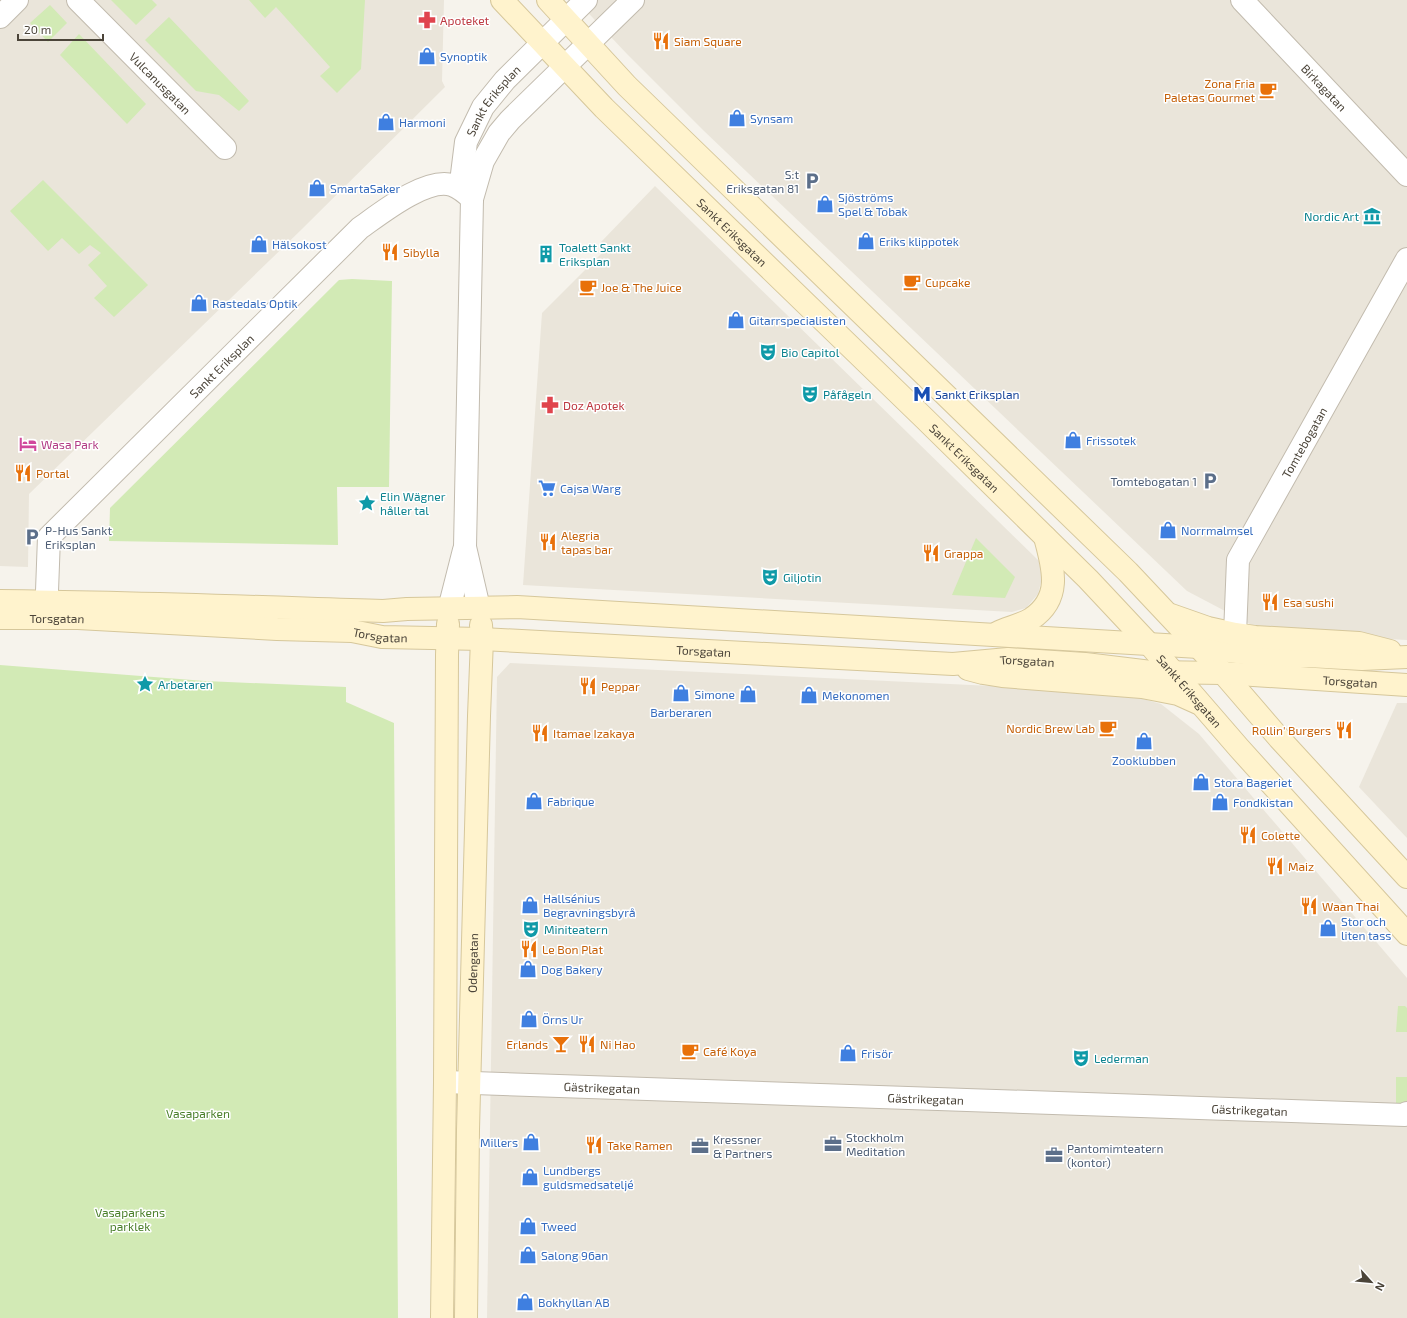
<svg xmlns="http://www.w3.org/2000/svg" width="1407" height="1318" viewBox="0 0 1407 1318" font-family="'Exo 2',sans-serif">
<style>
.residential{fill:#eae5da}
.green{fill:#d2eab5}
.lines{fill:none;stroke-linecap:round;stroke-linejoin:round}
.minor-casing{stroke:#c2bbae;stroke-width:24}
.secondary-casing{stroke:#d6c79b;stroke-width:24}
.minor{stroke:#fff;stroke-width:22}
.secondary{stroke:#fff3cd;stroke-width:22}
.labels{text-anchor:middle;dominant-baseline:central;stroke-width:3;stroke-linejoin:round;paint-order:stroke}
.health-label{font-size:12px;fill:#be3a42;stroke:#fff;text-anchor:start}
.food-label{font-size:12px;fill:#c56008;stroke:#fff;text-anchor:start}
.shop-label{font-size:12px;fill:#366cbe;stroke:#fff;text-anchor:start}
.street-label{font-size:12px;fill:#4b4439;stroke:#fff}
.service-label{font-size:12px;fill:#4e5e75;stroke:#fff;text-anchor:start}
.culture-label{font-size:12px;fill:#0d838f;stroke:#fff;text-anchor:start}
.transit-label{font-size:12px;fill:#164399;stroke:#fff;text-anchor:start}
.hotel-label{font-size:12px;fill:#b23c85;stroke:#fff;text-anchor:start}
.park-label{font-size:12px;fill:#4a7f2a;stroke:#fff}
</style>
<rect width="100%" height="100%" fill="#f6f3ec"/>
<g class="residential">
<polygon points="0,0 444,0 442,81 445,87 302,229 29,494 28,567 0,566"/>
<polygon points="576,0 1407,0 1407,640 1265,632 1187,591 704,131 627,54"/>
<polygon points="655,186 1039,561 1042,578 1038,594 1026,608 1012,612 523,585 542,313 607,248 601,242"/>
<polygon points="510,663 1118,692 1161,704 1199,734 1407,978 1407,1318 487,1318 497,677"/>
<polygon points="1397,703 1407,703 1407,838 1359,787"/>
</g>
<g class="green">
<polygon points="111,0 152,0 157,5 136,25"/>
<polygon points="249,0 365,0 361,69 337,93 320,76 330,67 276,7 265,18"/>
<polygon points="50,5 67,23 48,42 30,23"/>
<polygon points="169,17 249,101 239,111 219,95 196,91 145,40"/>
<polygon points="79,34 146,104 127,124 60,55"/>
<polygon points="43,180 148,285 114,317 94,298 107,286 88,265 101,253 90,245 79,254 62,238 48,251 10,211"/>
<polygon points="352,279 392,281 389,487 337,487 338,545 109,541 110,508 339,280"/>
<polygon points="976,538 1015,577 1005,598 952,595"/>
<polygon points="0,665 205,681 346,687 346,702 394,723 398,1318 0,1318"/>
<polygon points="1398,1006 1405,1006 1407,1008 1407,1032 1396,1032"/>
<polygon points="1396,1077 1407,1077 1407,1101 1402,1105 1396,1104"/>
</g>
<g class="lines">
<g class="minor-casing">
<g id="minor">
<path id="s1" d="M78,0L225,148"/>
<path id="s2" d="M1242,0L1407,175"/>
<polyline points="0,17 17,0"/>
<path id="s3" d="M472,199L462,174L466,142L483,107L505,80L586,0"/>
<polyline points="479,608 465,547 472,199 483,161 499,133 510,120 633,0"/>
<polyline points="449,609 464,550"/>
<path id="s4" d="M46,618L49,537L360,228C380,214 426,177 452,185C460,188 466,193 472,199"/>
<path id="s5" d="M1235,634L1238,560L1407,259"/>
<path id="s6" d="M445,1082L1405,1115L1407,1113"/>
</g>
</g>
<g class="secondary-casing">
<g id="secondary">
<path id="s7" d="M502,0L604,108L924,418L1088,579L1149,644L1239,748L1407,934"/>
<polyline points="548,0 627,86 1128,572 1223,673 1279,738 1407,877"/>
<path d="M0,601C128,602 255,607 383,611L407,609L517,607L1199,647L1268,656H1309L1362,659L1407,657"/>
<polyline points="1171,615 1208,628 1235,634 1255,637 1359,643 1390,651"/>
<path id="s8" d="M0,618H78L277,629L352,631L382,637L482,639L953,664L1008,659L1085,664L1151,672L1223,673L1407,685"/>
<path d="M997,633C1007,628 1021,625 1031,619C1063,598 1053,567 1045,537"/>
<polyline points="968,669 983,673 1002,676 1142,687 1178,694 1198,703"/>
<polyline points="442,1318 445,1082 447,655 448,624"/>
<path id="s9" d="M466,1318L468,1130L479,716L482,639L481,625"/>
</g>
</g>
<use href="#minor" class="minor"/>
<use href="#secondary" class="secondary"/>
</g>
<defs>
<g id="pharmacy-bare" transform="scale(1.38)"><path d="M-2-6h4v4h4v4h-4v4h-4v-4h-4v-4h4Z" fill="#e0444e" stroke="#fff" stroke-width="2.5" paint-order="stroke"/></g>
<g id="restaurant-bare" transform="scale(1.38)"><path d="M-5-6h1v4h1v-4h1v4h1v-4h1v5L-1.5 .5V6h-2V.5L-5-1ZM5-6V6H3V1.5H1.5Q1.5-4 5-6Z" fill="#e8710a" stroke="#fff" stroke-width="2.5" paint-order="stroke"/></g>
<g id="shop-bare" transform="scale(1.38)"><path d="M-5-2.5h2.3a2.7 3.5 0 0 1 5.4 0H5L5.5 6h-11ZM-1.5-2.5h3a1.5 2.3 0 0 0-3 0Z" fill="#3f7fe0" stroke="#fff" stroke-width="2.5" paint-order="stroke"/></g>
<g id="cafe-bare" transform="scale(1.38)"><path d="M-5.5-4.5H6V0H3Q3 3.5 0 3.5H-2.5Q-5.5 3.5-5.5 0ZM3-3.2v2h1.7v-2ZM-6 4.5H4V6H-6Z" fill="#e8710a" stroke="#fff" stroke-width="2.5" paint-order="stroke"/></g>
<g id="parking-bare" transform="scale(1.38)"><path d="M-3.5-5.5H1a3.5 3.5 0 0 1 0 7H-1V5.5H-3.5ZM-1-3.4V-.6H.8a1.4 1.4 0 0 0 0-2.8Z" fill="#5c6f8a" stroke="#fff" stroke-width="2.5" paint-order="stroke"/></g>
<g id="museum-bare" transform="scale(1.38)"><path d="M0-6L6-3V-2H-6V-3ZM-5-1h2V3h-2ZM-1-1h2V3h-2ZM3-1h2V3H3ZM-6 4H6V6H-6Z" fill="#0f9aa8" stroke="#fff" stroke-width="2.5" paint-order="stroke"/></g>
<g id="building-bare" transform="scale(1.38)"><path d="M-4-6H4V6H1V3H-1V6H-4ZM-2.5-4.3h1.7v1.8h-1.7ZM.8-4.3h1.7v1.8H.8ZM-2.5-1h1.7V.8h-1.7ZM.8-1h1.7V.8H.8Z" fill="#0f9aa8" stroke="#fff" stroke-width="2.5" paint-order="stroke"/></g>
<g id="theatre-bare" transform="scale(1.38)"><path d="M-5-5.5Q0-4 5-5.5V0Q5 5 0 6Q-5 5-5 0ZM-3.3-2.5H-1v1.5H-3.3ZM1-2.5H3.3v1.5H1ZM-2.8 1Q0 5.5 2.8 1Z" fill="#0f9aa8" stroke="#fff" stroke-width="2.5" paint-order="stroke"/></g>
<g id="metro-bare" transform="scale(1.38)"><path d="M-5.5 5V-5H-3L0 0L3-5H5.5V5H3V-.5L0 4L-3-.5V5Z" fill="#1a4fb4" stroke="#fff" stroke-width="2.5" paint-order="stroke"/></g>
<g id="hotel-bare" transform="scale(1.38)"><path d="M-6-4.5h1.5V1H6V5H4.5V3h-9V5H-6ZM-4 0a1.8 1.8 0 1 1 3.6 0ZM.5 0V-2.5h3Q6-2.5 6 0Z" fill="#d1479c" stroke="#fff" stroke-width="2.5" paint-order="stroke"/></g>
<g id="supermarket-bare" transform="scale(1.38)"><path d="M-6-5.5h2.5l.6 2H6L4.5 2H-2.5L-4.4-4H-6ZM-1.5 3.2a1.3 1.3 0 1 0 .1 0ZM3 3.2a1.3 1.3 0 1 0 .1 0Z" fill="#3f7fe0" stroke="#fff" stroke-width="2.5" paint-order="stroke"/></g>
<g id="sight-bare" transform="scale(1.38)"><path d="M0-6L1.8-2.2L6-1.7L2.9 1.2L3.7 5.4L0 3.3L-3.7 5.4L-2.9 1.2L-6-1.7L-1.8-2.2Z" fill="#0f9aa8" stroke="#fff" stroke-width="2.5" paint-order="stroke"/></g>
<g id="bar-bare" transform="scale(1.38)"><path d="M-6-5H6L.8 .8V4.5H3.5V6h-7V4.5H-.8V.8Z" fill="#e8710a" stroke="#fff" stroke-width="2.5" paint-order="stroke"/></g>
<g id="office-bare" transform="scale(1.38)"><path d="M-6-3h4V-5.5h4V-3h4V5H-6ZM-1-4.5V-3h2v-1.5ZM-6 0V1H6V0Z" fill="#5c6f8a" stroke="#fff" stroke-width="2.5" paint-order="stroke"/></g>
</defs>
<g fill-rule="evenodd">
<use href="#pharmacy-bare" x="427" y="20"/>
<use href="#restaurant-bare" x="661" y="41"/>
<use href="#shop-bare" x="427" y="56"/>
<use href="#cafe-bare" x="1268" y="90"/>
<use href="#shop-bare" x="737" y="118"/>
<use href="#shop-bare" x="386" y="122"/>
<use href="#parking-bare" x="812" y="181"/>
<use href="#shop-bare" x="317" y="188"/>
<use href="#shop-bare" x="825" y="204"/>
<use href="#museum-bare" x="1372" y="216"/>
<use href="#shop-bare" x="866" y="241"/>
<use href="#shop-bare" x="259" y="244"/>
<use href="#restaurant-bare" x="390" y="252"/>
<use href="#building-bare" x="546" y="254"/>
<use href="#cafe-bare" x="912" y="282"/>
<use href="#cafe-bare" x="588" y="287"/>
<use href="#shop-bare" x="199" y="303"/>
<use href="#shop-bare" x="736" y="320"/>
<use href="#theatre-bare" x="768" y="352"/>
<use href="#theatre-bare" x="810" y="394"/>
<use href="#metro-bare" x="922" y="394"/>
<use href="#pharmacy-bare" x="550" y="405"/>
<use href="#shop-bare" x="1073" y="440"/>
<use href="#hotel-bare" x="28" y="444"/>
<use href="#restaurant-bare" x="23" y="473"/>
<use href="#parking-bare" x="1210" y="481"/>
<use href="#supermarket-bare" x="547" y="488"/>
<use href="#sight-bare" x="367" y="503"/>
<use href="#shop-bare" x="1168" y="530"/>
<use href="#parking-bare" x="32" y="537"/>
<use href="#restaurant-bare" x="548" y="542"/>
<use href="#restaurant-bare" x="931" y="553"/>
<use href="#theatre-bare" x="770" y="577"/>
<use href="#restaurant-bare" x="1270" y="602"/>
<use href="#sight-bare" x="145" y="684"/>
<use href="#restaurant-bare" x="588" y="686"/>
<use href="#shop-bare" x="681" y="693"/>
<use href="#shop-bare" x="748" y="694"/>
<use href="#shop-bare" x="809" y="695"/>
<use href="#cafe-bare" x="1108" y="728"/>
<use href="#restaurant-bare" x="1344" y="730"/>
<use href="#restaurant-bare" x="540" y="733"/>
<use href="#shop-bare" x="1144" y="741"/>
<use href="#shop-bare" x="1201" y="782"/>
<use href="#shop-bare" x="534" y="801"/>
<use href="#shop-bare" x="1220" y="802"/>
<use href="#restaurant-bare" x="1248" y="835"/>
<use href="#restaurant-bare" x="1275" y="866"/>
<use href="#shop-bare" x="530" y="905"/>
<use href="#restaurant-bare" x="1309" y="906"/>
<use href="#shop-bare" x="1328" y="928"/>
<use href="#theatre-bare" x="531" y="929"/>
<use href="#restaurant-bare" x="529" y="949"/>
<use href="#shop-bare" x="528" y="969"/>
<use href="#shop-bare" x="529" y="1019"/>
<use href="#bar-bare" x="561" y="1044"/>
<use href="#restaurant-bare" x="587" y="1044"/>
<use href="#cafe-bare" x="690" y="1051"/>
<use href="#shop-bare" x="848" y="1053"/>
<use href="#theatre-bare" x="1081" y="1058"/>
<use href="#shop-bare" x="531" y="1142"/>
<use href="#office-bare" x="833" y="1144"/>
<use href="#restaurant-bare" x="594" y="1145"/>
<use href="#office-bare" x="700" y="1146"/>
<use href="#office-bare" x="1054" y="1155"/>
<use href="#shop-bare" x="530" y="1177"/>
<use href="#shop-bare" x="528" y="1226"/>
<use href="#shop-bare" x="528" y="1255"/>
<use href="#shop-bare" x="525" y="1302"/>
</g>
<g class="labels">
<g class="health-label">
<text x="440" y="20">Apoteket</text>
<text x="563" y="405">Doz Apotek</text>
</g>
<g class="food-label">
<text x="674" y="41">Siam Square</text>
<text x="1255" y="83" text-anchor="end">Zona Fria<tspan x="1255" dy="14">Paletas Gourmet</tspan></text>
<text x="403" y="252">Sibylla</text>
<text x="925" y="282">Cupcake</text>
<text x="601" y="287">Joe &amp; The Juice</text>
<text x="36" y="473">Portal</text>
<text x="561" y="535">Alegria<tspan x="561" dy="14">tapas bar</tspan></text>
<text x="944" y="553">Grappa</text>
<text x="1283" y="602">Esa sushi</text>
<text x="601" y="686">Peppar</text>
<text x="1095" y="728" text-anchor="end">Nordic Brew Lab</text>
<text x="1331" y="730" text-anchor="end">Rollin' Burgers</text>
<text x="553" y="733">Itamae Izakaya</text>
<text x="1261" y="835">Colette</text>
<text x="1288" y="866">Maiz</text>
<text x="1322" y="906">Waan Thai</text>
<text x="542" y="949">Le Bon Plat</text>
<text x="548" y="1044" text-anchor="end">Erlands</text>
<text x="600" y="1044">Ni Hao</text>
<text x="703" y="1051">Café Koya</text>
<text x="607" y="1145">Take Ramen</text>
</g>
<g class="shop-label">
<text x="440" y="56">Synoptik</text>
<text x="750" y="118">Synsam</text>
<text x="399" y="122">Harmoni</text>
<text x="330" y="188">SmartaSaker</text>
<text x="838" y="197">Sjöströms<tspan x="838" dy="14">Spel &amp; Tobak</tspan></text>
<text x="879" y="241">Eriks klippotek</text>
<text x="272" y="244">Hälsokost</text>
<text x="212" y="303">Rastedals Optik</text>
<text x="749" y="320">Gitarrspecialisten</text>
<text x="1086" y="440">Frissotek</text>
<text x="560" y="488">Cajsa Warg</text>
<text x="1181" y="530">Norrmalmsel</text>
<text x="735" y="694" text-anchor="end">Simone</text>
<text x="822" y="695">Mekonomen</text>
<text x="681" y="712" text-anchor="middle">Barberaren</text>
<text x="1144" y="760" text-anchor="middle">Zooklubben</text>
<text x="1214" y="782">Stora Bageriet</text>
<text x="547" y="801">Fabrique</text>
<text x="1233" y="802">Fondkistan</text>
<text x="543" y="898">Hallsénius<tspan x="543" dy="14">Begravningsbyrå</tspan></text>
<text x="1341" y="921">Stor och<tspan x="1341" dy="14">liten tass</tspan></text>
<text x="541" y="969">Dog Bakery</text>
<text x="542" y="1019">Örns Ur</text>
<text x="861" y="1053">Frisör</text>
<text x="518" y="1142" text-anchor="end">Millers</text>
<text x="543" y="1170">Lundbergs<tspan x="543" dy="14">guldsmedsateljé</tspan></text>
<text x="541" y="1226">Tweed</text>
<text x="541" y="1255">Salong 96an</text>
<text x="538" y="1302">Bokhyllan AB</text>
</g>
<g class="street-label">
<text stroke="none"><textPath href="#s1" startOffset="117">Vulcanusgatan</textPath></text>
<text stroke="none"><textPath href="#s2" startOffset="120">Birkagatan</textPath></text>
<text stroke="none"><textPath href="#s3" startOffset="109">Sankt Eriksplan</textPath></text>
<text stroke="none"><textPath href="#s7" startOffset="327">Sankt Eriksgatan</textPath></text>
<text stroke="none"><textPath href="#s4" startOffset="324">Sankt Eriksplan</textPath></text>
<text stroke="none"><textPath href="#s5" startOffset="209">Tomtebogatan</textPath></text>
<text stroke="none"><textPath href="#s7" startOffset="651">Sankt Eriksgatan</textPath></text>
<text stroke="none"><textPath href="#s8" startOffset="57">Torsgatan</textPath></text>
<text stroke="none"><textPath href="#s8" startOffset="381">Torsgatan</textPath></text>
<text stroke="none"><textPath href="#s8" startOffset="705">Torsgatan</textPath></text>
<text stroke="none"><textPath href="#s8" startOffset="1029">Torsgatan</textPath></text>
<text stroke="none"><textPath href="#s8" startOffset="1353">Torsgatan</textPath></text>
<text stroke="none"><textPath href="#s7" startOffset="975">Sankt Eriksgatan</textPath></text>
<text stroke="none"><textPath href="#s9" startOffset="355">Odengatan</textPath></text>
<text stroke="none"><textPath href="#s6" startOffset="157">Gästrikegatan</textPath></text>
<text stroke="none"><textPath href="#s6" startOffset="481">Gästrikegatan</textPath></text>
<text stroke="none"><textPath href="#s6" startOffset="805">Gästrikegatan</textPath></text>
</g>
<g class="service-label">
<text x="799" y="174" text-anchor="end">S:t<tspan x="799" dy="14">Eriksgatan 81</tspan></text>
<text x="1197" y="481" text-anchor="end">Tomtebogatan 1</text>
<text x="45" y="530">P-Hus Sankt<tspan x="45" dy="14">Eriksplan</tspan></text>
<text x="846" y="1137">Stockholm<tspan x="846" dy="14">Meditation</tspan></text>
<text x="713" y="1139">Kressner<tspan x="713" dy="14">&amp; Partners</tspan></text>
<text x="1067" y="1148">Pantomimteatern<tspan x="1067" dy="14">(kontor)</tspan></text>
</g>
<g class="culture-label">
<text x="1359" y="216" text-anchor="end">Nordic Art</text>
<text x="559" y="247">Toalett Sankt<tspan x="559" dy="14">Eriksplan</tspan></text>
<text x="781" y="352">Bio Capitol</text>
<text x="823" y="394">Påfågeln</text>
<text x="380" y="496">Elin Wägner<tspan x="380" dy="14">håller tal</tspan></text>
<text x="783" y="577">Giljotin</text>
<text x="158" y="684">Arbetaren</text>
<text x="544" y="929">Miniteatern</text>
<text x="1094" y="1058">Lederman</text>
</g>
<g class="transit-label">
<text x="935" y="394">Sankt Eriksplan</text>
</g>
<g class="hotel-label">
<text x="41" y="444">Wasa Park</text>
</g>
<g class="park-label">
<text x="198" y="1113">Vasaparken</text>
<text x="130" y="1212">Vasaparkens<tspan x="130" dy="14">parklek</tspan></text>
</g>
</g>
<g transform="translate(1371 1282) rotate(117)" stroke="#ffffff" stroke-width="3" paint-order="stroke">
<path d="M0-3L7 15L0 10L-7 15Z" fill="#4b4439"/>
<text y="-6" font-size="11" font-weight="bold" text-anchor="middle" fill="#4b4439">N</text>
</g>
<path d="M18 34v6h85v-6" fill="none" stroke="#4b4439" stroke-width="2"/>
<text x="24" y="34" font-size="12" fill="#4b4439" stroke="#ffffff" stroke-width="3" paint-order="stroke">20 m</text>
</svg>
